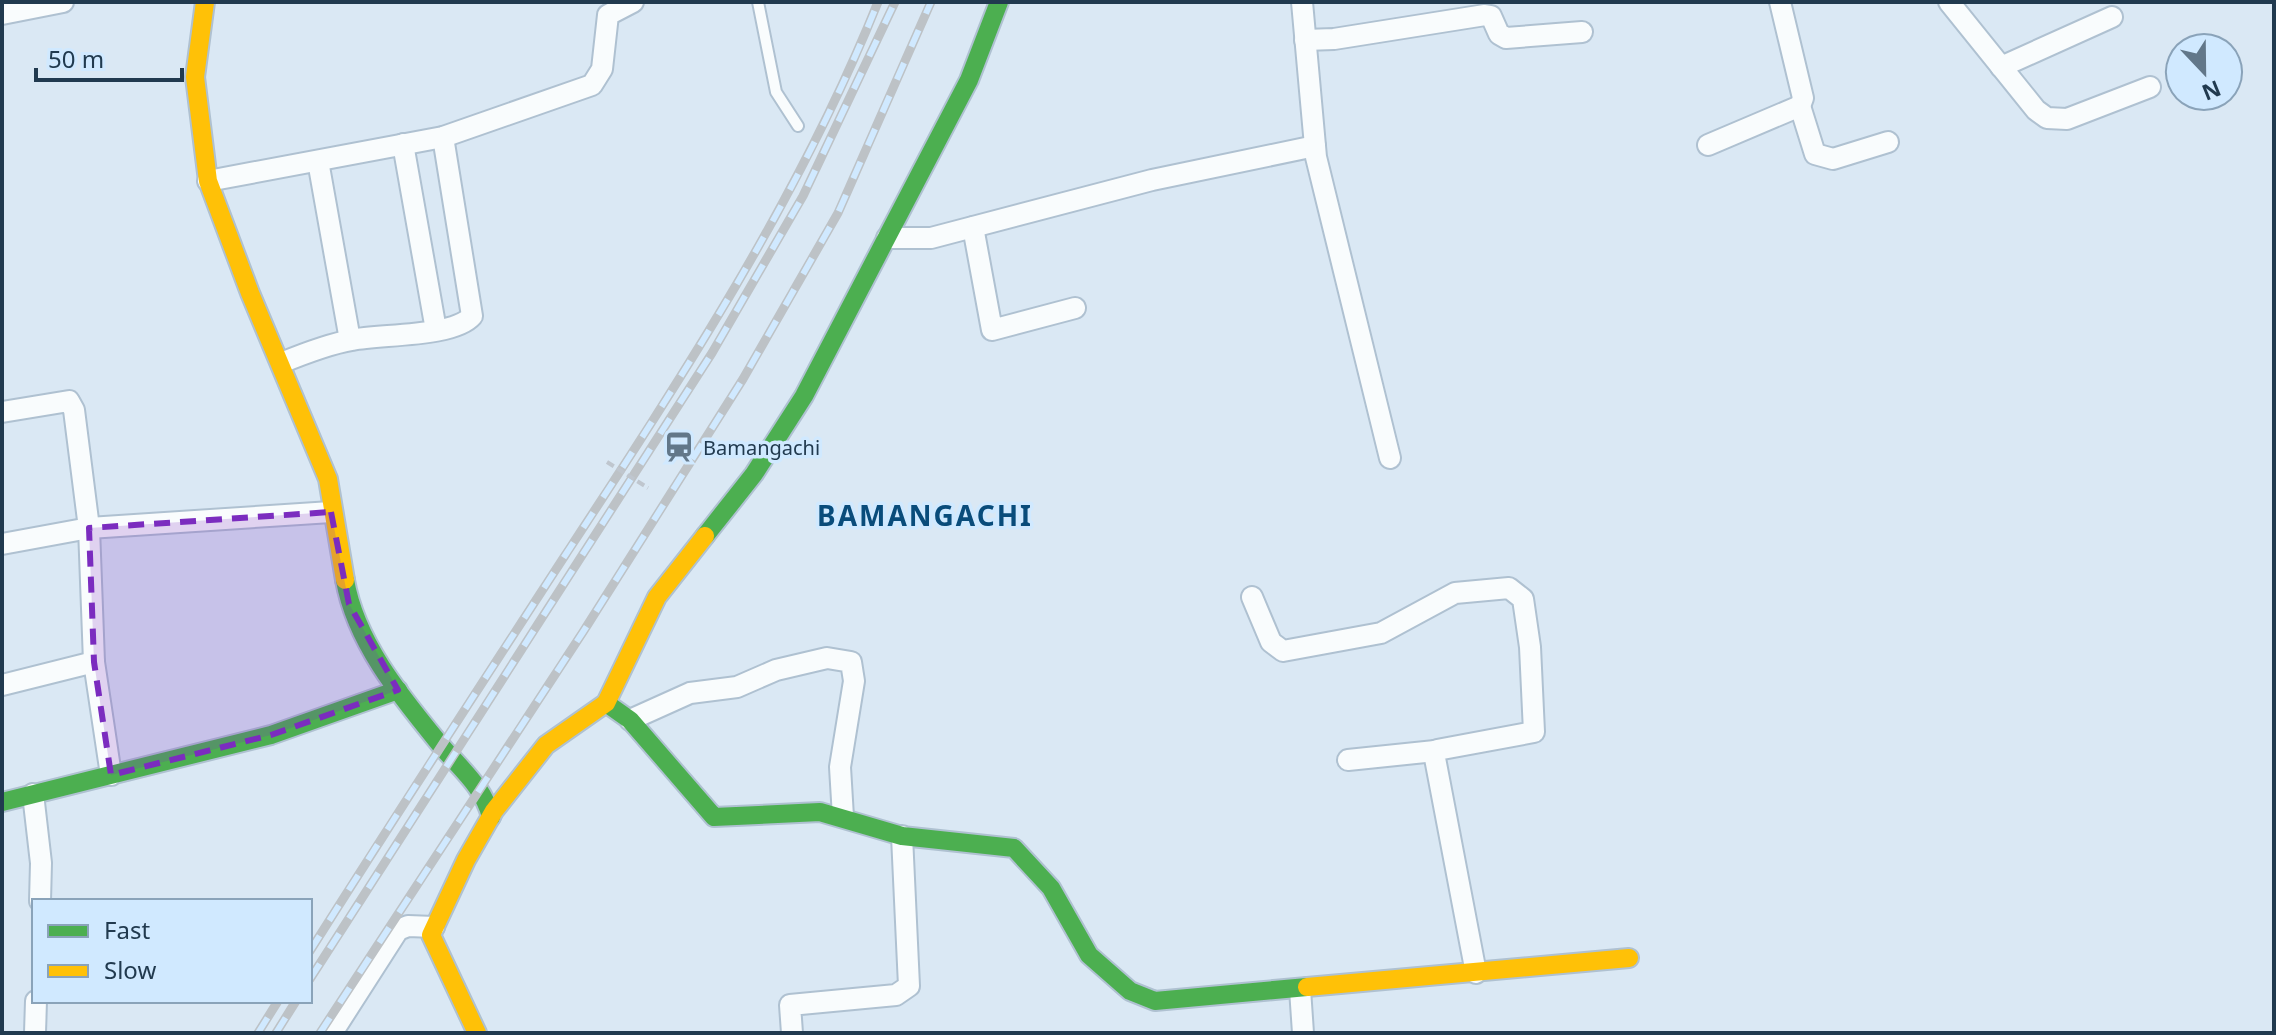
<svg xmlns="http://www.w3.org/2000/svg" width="2276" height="1035" viewBox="0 0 2276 1035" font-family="'Noto Sans',sans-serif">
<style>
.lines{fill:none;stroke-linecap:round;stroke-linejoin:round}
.lane-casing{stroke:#afc1d1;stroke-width:14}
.street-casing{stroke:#afc1d1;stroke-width:24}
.fast-casing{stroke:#afc1d1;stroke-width:22}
.slow-casing{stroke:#afc1d1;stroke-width:22}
.lane{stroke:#f9fcfd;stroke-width:10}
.street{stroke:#f9fcfd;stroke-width:20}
.fast{stroke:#4caf50;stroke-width:18}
.slow{stroke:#ffc107;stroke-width:18}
.rail-casing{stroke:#bdc2c6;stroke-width:9}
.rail{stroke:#d0e9ff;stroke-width:6;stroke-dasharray:18;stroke-linecap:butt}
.path-bridge{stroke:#bfc6ce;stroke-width:4;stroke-dasharray:8 4;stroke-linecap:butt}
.marked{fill:#7b2cbf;fill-opacity:0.2;stroke:#7b2cbf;stroke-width:6;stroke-dasharray:16 10;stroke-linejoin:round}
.labels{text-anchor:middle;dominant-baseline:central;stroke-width:7;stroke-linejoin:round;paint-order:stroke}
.poi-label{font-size:20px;fill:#213a4f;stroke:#d0e9ff;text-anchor:start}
.district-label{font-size:28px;font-weight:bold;letter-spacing:2px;fill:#094c7b;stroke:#d0e9ff}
</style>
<rect width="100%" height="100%" fill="#dae8f4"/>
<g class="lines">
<g class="lane-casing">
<polyline id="lane" points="758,2 776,92 798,126"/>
</g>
<g class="street-casing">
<g id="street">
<polyline points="1302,2 1316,157 1390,458"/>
<polyline points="1949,2 2036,110 2047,118 2067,119 2150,87"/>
<polyline points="2,14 63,2"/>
<polyline points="1305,40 1334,39 1485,15 1491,16 1499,34 1506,38 1582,32"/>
<polyline points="2001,67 2112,17"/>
<polyline points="1800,106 1815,154 1833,159 1888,142"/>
<polyline points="403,144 436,330"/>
<polyline points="1708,145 1800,106 1803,98 1780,2"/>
<polyline points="318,161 350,340"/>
<polyline points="208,181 443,137 592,85 602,69 608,15 633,2"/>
<polyline points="973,227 992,330 1075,308"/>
<polyline points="887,238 931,238 1152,180 1315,146"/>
<path d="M281,363C303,354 328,344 352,340C380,334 454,337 472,316L443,137"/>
<polyline points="2,412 69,401 74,410 89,528 94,662 111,775"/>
<polyline points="2,544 89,528 331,512"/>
<polyline points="1252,597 1271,642 1283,651 1381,633 1455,593 1509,588 1523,599 1530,647 1534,732 1437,750 1434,753 1476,973"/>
<polyline points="2,685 94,662"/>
<polyline points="630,720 690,693 737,687 776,670 827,658 851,662 854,681 840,767 843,817"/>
<polyline points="1348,760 1435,751"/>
<polyline points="33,794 41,863 40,901"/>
<polyline points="1300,989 1303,1033"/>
<polyline points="35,1033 36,1001"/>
<polyline points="332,1033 398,930 408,926 434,927"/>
<polyline points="792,1033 790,1005 896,995 909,986 902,836"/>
</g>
</g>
<g class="fast-casing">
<g id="fast">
<polyline points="705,536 754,474 804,396 969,80 999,2"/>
<path d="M345,580C356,644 403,699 443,748C462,770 484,788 491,817"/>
<polyline points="606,703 630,720 714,817 820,812 902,836 1014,848 1051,888 1089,955 1130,991 1155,1001 1307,987"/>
<polyline points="2,802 271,735 398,690"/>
</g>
</g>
<g class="slow-casing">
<g id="slow">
<polyline points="205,2 195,77 208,181 250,293 328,479 345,580"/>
<polyline points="1307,987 1629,958"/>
<polyline points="477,1033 431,935 466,860 494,811 546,745 606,703 657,597 705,536"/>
</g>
</g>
<use href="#lane" class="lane"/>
<use href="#street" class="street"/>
<use href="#fast" class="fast"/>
<use href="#slow" class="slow"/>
<g class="rail-casing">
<g id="rail">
<path d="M310,951C394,818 480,686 566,554C682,377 799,199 878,2"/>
<polyline points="310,979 712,353 803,196 895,2"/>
<polyline points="258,1033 278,1001"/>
<polyline points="276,1033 296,1001"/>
<polyline points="320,1033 583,632 743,379 838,213 931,2"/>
</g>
</g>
<use href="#rail" class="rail"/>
<polyline class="path-bridge" points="607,462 648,488"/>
</g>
<path class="marked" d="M331,512L349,604L398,690L271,735L111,775L94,662L89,528Z"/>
<defs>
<g id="station-bare" transform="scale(2.4)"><path d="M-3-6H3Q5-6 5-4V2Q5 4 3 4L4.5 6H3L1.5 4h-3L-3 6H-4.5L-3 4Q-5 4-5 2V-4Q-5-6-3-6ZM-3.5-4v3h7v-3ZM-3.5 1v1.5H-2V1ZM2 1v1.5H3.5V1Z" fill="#627789" stroke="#d0e9ff" stroke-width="2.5" paint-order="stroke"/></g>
</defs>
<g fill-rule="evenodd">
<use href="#station-bare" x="679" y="447"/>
</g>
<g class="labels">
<g class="poi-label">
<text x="703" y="447">Bamangachi</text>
</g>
<g class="district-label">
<text x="925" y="515">BAMANGACHI</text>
</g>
</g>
<rect width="2276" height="1035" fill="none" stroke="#213a4f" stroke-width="8"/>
<rect x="32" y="899" width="280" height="104" fill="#d0e9ff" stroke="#8aa3b9" stroke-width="2"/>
<rect x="48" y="925" width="40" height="12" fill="#4caf50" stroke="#8aa3b9" stroke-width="2"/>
<text x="104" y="939" font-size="24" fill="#213a4f">Fast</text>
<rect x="48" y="965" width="40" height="12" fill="#ffc107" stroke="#8aa3b9" stroke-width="2"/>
<text x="104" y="979" font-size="24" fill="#213a4f">Slow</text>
<g transform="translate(2204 72) rotate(158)"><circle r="38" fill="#d0e9ff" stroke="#8aa3b9" stroke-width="2"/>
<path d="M0-6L14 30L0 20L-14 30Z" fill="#627789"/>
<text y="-12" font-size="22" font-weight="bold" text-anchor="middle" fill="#213a4f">N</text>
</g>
<path d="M36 68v12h146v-12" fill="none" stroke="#213a4f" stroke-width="4"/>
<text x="48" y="68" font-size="24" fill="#213a4f" stroke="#d0e9ff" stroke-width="6" paint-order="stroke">50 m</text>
</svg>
